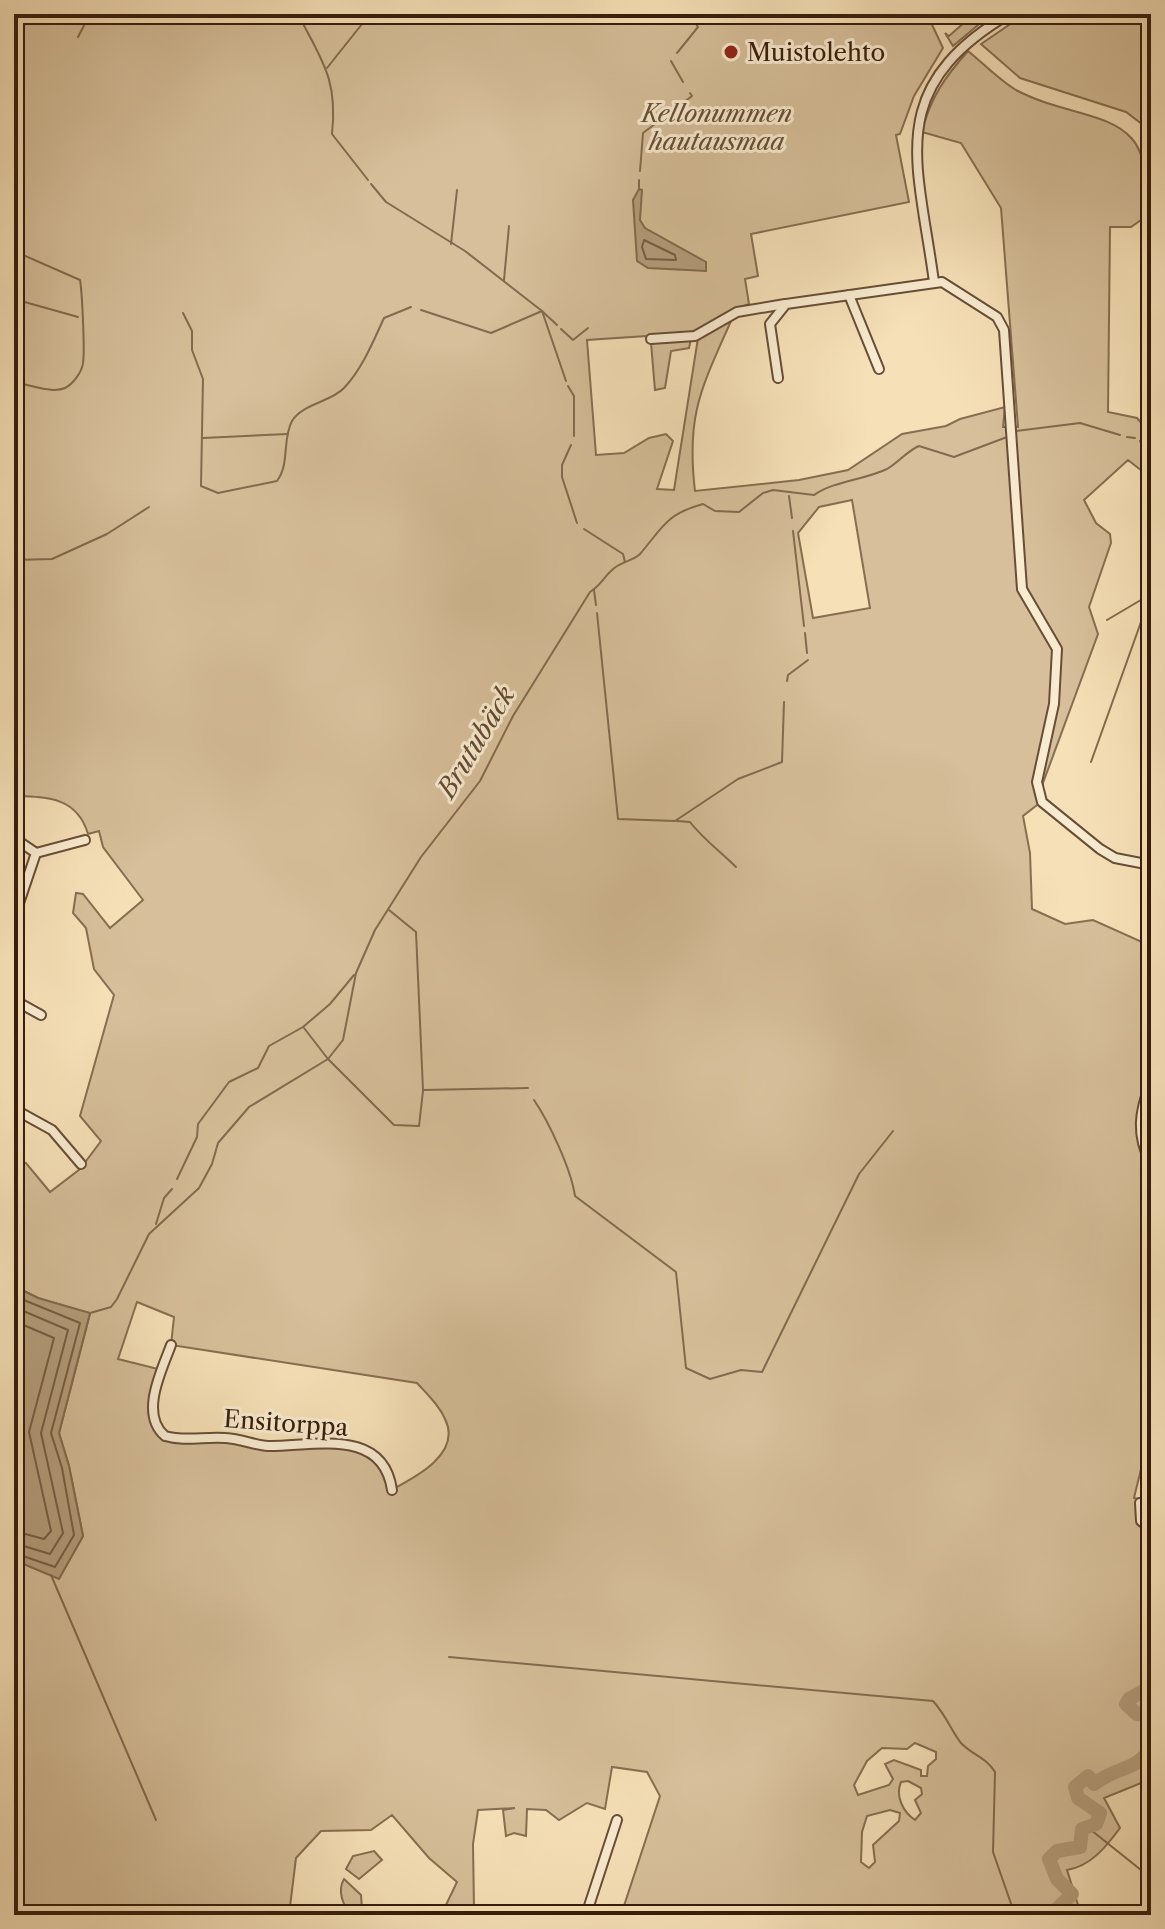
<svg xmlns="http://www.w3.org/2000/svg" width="1165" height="1929" viewBox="0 0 1165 1929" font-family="'Libre Caslon Text',serif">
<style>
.green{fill:#d6bf9a;stroke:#876e52;stroke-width:2;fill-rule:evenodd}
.water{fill:#b59e7d;stroke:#836a4f;stroke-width:2}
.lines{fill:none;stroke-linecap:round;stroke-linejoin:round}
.shore{stroke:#765e44;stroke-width:2}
.stream{stroke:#836a4f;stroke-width:2}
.river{stroke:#b59e7d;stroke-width:14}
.minor-casing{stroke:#684e36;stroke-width:12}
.minor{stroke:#f9ebd0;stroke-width:8}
.poi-dot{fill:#8f2418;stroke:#f9ebd0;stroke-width:3}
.labels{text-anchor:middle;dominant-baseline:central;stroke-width:6;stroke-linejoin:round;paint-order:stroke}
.poi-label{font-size:24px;fill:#381d0b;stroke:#f9ebd0;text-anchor:start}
.park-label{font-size:24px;font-style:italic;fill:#674e36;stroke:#f9ebd0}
.street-label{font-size:24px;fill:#381d0b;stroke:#f9ebd0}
.water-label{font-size:26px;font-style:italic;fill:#644a33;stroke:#f9ebd0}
</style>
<rect width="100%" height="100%" fill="#f6e0b7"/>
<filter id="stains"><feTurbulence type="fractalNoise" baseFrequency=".0025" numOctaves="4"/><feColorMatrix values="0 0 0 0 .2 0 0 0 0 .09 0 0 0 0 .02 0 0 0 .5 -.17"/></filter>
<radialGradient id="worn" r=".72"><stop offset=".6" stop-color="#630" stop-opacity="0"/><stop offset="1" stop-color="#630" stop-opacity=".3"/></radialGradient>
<g class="green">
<path d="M14,14H927L943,48L914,96L900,134L896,135L909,202L751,234L758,276L745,279L749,304C728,311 713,326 692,333L587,340L596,455L624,453L649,438L666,434L673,441L657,489L674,490L698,338L731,321C701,389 686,415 695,491L799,480L848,470L902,434L946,426L960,419L1005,407L1003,427H1018L1001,208L961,143L922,132C930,98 945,77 968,51C983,63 999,80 1016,90C1085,127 1165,102 1141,220L1131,227H1110L1108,412L1137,418L1151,434V478L1128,460L1084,500L1096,523L1110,534L1111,543L1089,607L1098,634L1043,783L1041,802L1023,816L1030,853L1032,909L1065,924L1093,920L1144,943L1151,926V1428L1134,1498L1151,1501V1779L1104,1798L1120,1828C1106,1847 1091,1866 1067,1870L1079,1908L1069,1915H629L623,1909L660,1796L647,1772L612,1767L605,1809L587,1803L559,1820L546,1810L527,1809L526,1836L514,1833L506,1836L503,1810L515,1808L478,1810L473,1844L474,1908L450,1911L445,1907L457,1882L429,1858L392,1815L371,1830L321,1831L296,1858L289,1915H14V1560L59,1578L83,1536L69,1466L59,1433L90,1314L38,1298L14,1286V1158L26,1163L50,1192L80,1169L101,1141L80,1116L114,995L94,969L86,928L73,913L76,893L83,894L110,928L143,900L103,847L99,831L88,834C77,797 48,797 14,796ZM852,500L870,608L813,618L798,533L819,507ZM137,1302L174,1317L171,1345L417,1383C427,1394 439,1405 445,1419C462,1453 416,1477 393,1489L374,1457L332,1442L257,1444L226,1438L165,1436L153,1407L162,1370L118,1359ZM915,1743L936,1752V1759L928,1766L927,1776H921V1770L894,1760L885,1764L893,1779L889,1785L858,1795L854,1785L867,1761L882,1748L907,1749ZM908,1781L921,1788L922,1794L915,1800L921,1813L915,1820C903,1812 895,1796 901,1782ZM890,1810L900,1813L899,1821L873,1845L875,1862L869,1868L861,1862L862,1832L867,1816Z"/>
<polygon points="974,14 986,14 984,20 953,46 945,33 949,36"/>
<polygon points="1025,14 1151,14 1151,131 1126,112 1020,78 981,44"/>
<polygon points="691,339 689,348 671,351 665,388 655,390 651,343"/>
<polygon points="1151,742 1151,795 1144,798 1144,757"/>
<polygon points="374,1851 382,1860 359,1879 346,1869 353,1856"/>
<path d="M344,1879L361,1895L362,1908L370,1915H351C343,1905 337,1891 344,1879Z"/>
</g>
<g class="water">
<polygon points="639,189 642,190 640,220 645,228 706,262 706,271 648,268 637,261 633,200"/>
<polygon points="14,1286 38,1298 90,1313 59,1433 69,1466 83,1536 59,1579 14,1560"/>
</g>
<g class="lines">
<g class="shore">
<polygon points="644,240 675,255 676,260 646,259 642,247"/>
<polyline points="14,1296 80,1323 51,1433 62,1468 74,1535 55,1567 14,1553"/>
<polyline points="14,1307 68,1330 41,1433 63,1533 50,1554 14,1543"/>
<polyline points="14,1321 54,1338 29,1432 51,1531 44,1539 14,1531"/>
</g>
<g class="stream">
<path d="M298,14C322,61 338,79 332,134L368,180"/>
<polyline points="78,37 89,16 94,14"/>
<polyline points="677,53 698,27 690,14"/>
<polyline points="671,61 683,82"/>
<polyline points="327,68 366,19"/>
<polyline points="640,171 643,133 692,96 690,93"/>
<polyline points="371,184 386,202 465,251 542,311 566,381"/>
<polyline points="639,189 639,180"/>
<polyline points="451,244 457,190"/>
<path d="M14,251L80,280C82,291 85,351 83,363C82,372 73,384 65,388C52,394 27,384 14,382"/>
<polyline points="504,280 509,226"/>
<polyline points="14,299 78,317"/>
<polyline points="421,310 491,333 542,311 557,325"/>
<path d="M183,313L192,331V350L203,379L201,486L218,493L277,481C290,464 282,439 292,421C302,404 331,402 344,388C362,369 373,342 384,318L411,307"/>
<polyline points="561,329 573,340 588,328"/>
<polyline points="568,386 574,396 574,436"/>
<polyline points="1016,431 1080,423 1120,435"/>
<polyline points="1127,437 1135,438"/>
<polyline points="203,438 288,434"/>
<polyline points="1140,441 1151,462"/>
<polyline points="571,445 562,465 562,477 577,523"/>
<polyline points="789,496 792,518"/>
<polyline points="584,529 623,554 625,562"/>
<polyline points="793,531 804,626"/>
<polyline points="14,560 52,559 107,534 149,507"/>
<polyline points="594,590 596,605"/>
<polyline points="597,613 618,819 675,821 738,779 782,762 784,702"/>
<polyline points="1107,620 1151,594"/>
<polyline points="805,633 807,653"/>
<polyline points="787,681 788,675 808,660"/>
<polyline points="1091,762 1151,594"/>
<path d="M677,821L690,822C704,840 720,851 736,867"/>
<polyline points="389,910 416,932 423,1090 528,1088"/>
<polyline points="304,1028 328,1059 394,1125 419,1126 423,1091"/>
<path d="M534,1100C549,1122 571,1169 575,1196L676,1272L686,1368L710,1379L741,1370L762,1372L859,1174L893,1131"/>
<polyline points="177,1179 197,1137 198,1124 229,1082 258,1068 269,1046 303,1027 330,1004 354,975"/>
<polyline points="156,1224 164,1198 172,1189"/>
<path d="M90,1313L111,1307L117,1299L149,1234L199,1188L212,1164L218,1143L249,1107L328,1059L343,1040L356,973L375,930L421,857L480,781L513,716L590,592C601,585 603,578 612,570C620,562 633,561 640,554C663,527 666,514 703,504L715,511L739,512L763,493L773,490L814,495C834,481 864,480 887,469C899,462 907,451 919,446L954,457L1007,437"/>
<polyline points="51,1575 156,1820"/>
<path d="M449,1657L933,1701C946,1715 952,1732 961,1743C972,1755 986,1757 995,1772L993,1852L1015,1915"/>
<polyline points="1086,1826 1151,1878"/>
</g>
<g class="river">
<polyline points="1151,1687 1129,1699 1126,1704 1137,1714 1151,1715"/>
<path d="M1051,1915L1072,1894L1057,1879L1049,1859L1057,1851L1080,1847L1082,1829L1096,1824L1100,1813L1078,1798L1075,1787L1088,1776L1094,1784C1117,1766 1132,1773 1151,1749"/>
</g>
<g class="minor-casing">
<g id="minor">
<path d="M934,282C918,161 883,89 1009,14"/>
<polyline points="849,295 879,369"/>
<polyline points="651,339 695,336 737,312 785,304"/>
<polyline points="778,378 770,324 786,304 942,282 997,317 1004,330 1022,589 1057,649 1054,704 1037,782 1042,802 1100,849 1115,858 1151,865"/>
<polyline points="14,838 36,853"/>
<polyline points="36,853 85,840"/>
<polyline points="14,918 36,853"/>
<polyline points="14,1000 41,1015"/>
<path d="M1151,1082C1139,1112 1136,1135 1151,1164"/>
<polyline points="14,1109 52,1130 81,1164"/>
<path d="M171,1345C162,1370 139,1414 165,1436C185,1442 206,1436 226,1438C241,1439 254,1445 268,1446C311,1447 383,1426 392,1490"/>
<polyline points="1140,1503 1141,1521 1151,1529"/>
<polyline points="492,1915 521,1915"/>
<polyline points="586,1915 617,1820"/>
</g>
</g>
<use href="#minor" class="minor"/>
</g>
<circle class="poi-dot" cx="731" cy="52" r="8"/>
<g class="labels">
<g class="poi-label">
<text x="747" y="52">Muistolehto</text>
</g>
<g class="park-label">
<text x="717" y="113">Kellonummen<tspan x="717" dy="28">hautausmaa</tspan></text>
</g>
<g class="street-label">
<text transform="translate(286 1423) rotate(4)">Ensitorppa</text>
</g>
<g class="water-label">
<text transform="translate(476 742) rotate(-59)">Brutubäck</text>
</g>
</g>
<rect width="1165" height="1929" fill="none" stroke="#f6e0b7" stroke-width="48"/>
<rect x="16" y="16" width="1133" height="1897" fill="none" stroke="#381d0b" stroke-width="4"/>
<rect x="24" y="24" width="1117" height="1881" fill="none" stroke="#381d0b" stroke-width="2"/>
<rect width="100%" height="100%" filter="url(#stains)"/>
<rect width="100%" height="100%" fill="url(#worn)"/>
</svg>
